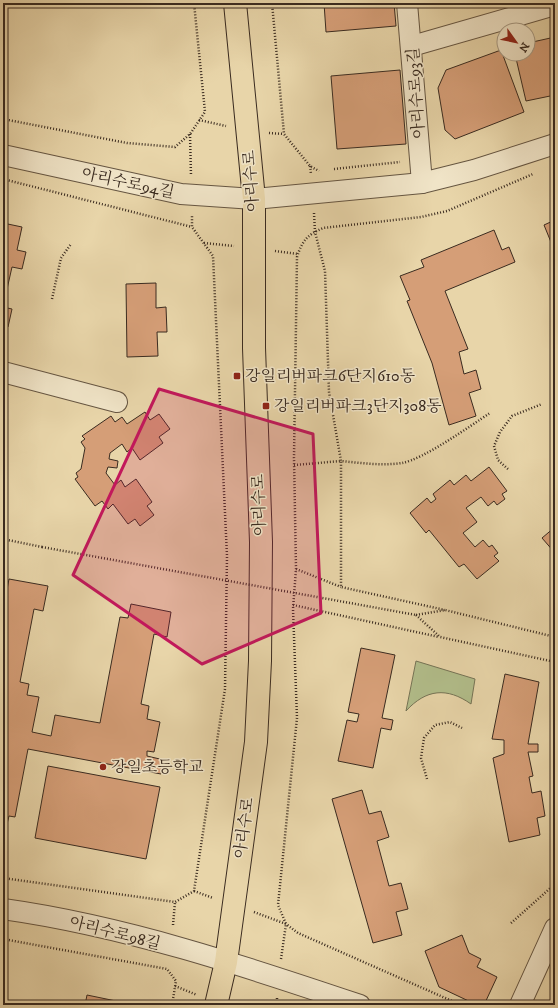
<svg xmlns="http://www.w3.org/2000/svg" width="558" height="1008" viewBox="0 0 558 1008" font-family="'IM FELL DW Pica','Noto Serif KR',serif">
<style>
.green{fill:#b2be8b;stroke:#767456}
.building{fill:#d59e77;stroke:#3a2b20}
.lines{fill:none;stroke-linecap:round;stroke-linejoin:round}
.minor-casing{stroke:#665642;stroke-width:22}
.major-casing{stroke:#3a2b20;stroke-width:24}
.path{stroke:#3a2b20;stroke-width:2.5;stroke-dasharray:1 2;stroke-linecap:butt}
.minor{stroke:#f0e4c7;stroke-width:20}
.major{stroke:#e8d5a9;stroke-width:22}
.path-bridge{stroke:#3a2b20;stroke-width:2.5;stroke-dasharray:1 2;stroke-linecap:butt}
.marked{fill:#c2185b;fill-opacity:0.2;stroke:#c2185b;stroke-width:3;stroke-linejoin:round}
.poi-dot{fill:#8f2418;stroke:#f0e4c7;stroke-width:1.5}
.labels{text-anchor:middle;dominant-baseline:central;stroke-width:3;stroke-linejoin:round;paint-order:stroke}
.street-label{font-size:16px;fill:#3a2b20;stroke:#f0e4c7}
.poi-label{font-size:16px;fill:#3a2b20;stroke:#f0e4c7;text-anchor:start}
</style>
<rect width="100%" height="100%" fill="#e8d5a9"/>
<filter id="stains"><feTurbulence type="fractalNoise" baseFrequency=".005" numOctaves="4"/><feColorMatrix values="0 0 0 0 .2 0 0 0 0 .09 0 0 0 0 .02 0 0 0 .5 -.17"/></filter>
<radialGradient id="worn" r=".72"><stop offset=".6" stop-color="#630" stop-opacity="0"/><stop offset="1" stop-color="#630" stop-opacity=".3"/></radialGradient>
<path class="green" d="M416,661L475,679L471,704C447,687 426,689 406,711Z"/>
<g class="building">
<polygon points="324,3 394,3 396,26 326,32"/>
<polygon points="555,37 555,95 526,101 515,54 528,54 528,43"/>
<polygon points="501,50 524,112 455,139 445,130 438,88 446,70"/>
<polygon points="400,70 406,144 337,149 331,76"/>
<polygon points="555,220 555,252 544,225"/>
<polygon points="3,223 22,227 17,250 26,252 22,269 12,267 3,307 12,309 8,327 3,326"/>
<polygon points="494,230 502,250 509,247 515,262 445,291 468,349 459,352 464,374 476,370 481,389 469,393 476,416 449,425 432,363 407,301 410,300 400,276 424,267 421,260"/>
<polygon points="156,283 156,308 166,307 167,332 157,332 158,356 127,357 126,284"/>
<polygon points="145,412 150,420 159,414 170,429 159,437 163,443 140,460 132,448 127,452 122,444 110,453 109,459 118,461 117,468 108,467 106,473 115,485 121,480 125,487 136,479 152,502 147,506 154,515 140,526 135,519 128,524 113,504 108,509 102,501 95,506 75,479 78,477 76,473 81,469 85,448 81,442 85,439 82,436 111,416 115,422 122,417 127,424"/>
<polygon points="489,467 507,491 502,494 505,499 497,505 494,501 488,506 481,497 466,508 477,522 463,533 475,547 483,540 489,547 492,545 498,553 494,556 499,561 477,579 464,564 459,567 429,530 426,533 410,513 427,498 431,503 436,499 433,494 450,480 454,485 466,475 471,481"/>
<polygon points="555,527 555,553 542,538"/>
<polygon points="9,579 48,586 43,611 34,609 20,682 29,684 27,695 39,697 32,732 51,736 55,715 100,723 120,617 128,618 131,604 171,612 167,637 154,634 141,704 149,706 147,719 160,722 154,752 147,751 147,756 164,760 161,774 28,749 15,817 9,816 7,824 3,829 3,594 6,595"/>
<polygon points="361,648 395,655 382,718 393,720 391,730 381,728 373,768 338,761 347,720 357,722 359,714 348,712"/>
<polygon points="505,674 539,682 528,744 538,744 538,752 528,752 533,776 529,777 532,793 541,791 545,816 537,818 540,835 509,842 493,758 504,754 504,740 492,739"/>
<polygon points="48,766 160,787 146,859 35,838"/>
<polygon points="362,790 369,814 381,811 389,837 377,841 389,886 401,883 408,909 396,912 402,935 373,943 332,799"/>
<polygon points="462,935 469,953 481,959 477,967 497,977 484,1005 477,1005 439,987 425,951"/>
<polygon points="87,995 116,1001 116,1005 85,1005"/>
</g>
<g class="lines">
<g class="minor-casing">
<g id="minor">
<polyline points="407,3 422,183"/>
<polyline points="412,46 555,5"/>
<polyline points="3,155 181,194 254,199 422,183 474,170 555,144"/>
<polyline points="3,372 117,402"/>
<path d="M3,909C125,926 244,966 360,1005"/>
<polyline points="520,1005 555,928"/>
</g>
</g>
<g class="major-casing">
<polyline id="major" points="216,1005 226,962 256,742 260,661 261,542 254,348 254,199 235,3"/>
</g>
<g class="path">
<polyline points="272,3 284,134 310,166 319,171"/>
<polyline points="3,119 127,143 175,147 190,134 205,112 194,3"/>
<polyline points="199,120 226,126"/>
<polyline points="269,133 284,134"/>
<polyline points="190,134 191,176"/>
<polyline points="310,166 311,174"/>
<polyline points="334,169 400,162"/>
<polyline points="3,179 192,227"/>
<path d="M314,213L315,232L325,271L329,392L341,461C361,463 382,466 402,463C424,459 470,426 490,413"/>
<polyline points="204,243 234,246"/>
<polyline points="275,251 298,254"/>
<polyline points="52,299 61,258 71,244"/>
<polyline points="294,465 341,461 341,587 445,610"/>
<polyline points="508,469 498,460 494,446 500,432 512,416 542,404"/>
<polyline points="3,539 42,547"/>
<polyline points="296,569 341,587"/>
<polyline points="293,605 439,637"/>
<polyline points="416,615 440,637 555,662"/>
<polyline points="416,615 445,610 555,637"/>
<polyline points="427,779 421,758 424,738 435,725 450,722 462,728"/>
<polyline points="3,878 175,902 194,891 225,689 227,556 213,256 192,227 192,215"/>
<polyline points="194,891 213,898"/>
<polyline points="254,912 286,924 298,933 461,1005"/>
<polyline points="511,923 555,884"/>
<polyline points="173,925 175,902"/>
<polyline points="3,939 167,969 176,981 172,1005"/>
<path d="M281,959L286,924L278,905L297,718L293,609L296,569L294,458L297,257C302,241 307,235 323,228L421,217L447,211L533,174"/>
<polyline points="175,986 197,995"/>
<polyline points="277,1005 277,998"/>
</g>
<use href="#minor" class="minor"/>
<use href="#major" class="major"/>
<polyline class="path-bridge" points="42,547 416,615"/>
</g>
<path class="marked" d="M159,389L313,434L321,613L202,664L73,575Z"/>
<g class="poi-dot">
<rect x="233" y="372" width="8" height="8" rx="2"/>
<rect x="262" y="402" width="8" height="8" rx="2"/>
<circle cx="103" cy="767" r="4"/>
</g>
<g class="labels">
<g class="street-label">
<text transform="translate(416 93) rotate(-94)">아리수로93길</text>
<text transform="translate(251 181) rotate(-94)">아리수로</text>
<text transform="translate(128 183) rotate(12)">아리수로94길</text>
<text transform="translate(259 505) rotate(-92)">아리수로</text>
<text transform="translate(244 828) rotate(-82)">아리수로</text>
<text transform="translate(115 933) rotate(14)">아리수로98길</text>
</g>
<g class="poi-label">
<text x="245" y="376">강일리버파크6단지610동</text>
<text x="274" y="406">강일리버파크3단지308동</text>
<text x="111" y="767">강일초등학교</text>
</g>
</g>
<rect width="558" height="1008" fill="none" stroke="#e8d5a9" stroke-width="16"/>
<rect x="4" y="4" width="550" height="1000" fill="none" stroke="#3a2b20" stroke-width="2"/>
<rect x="8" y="8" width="542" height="992" fill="none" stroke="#3a2b20"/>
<g transform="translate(516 42) rotate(123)"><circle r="19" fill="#f0e4c7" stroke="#a79a84"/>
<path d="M0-3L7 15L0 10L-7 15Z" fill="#8f2418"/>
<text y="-6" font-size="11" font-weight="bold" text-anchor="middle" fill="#3a2b20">N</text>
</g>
<rect width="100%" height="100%" filter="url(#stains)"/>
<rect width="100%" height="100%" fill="url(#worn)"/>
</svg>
